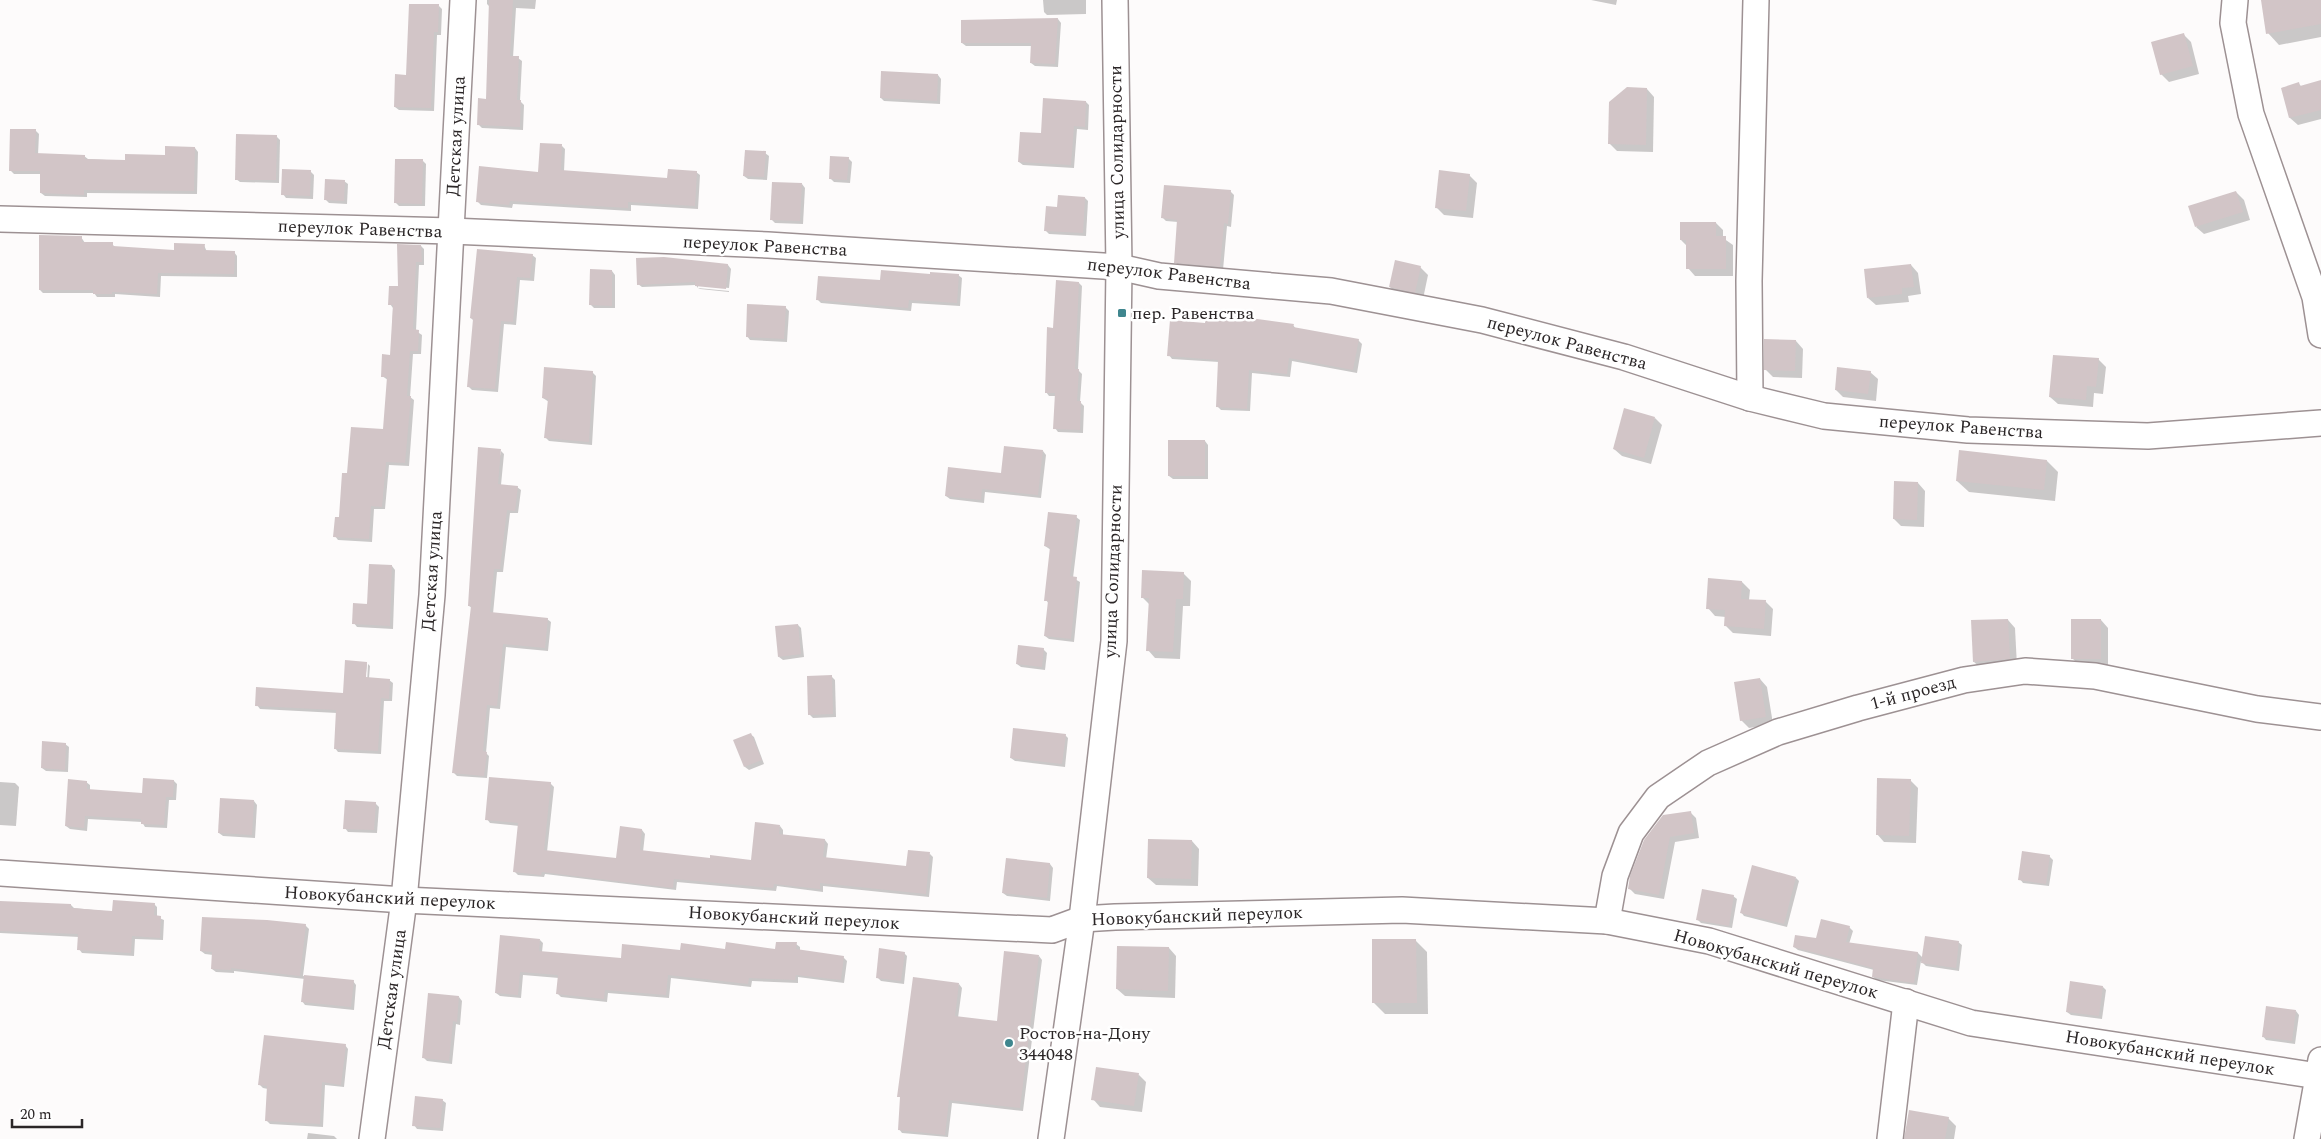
<svg xmlns="http://www.w3.org/2000/svg" width="2321" height="1139" viewBox="0 0 2321 1139" font-family="Spectral,serif">
<style>
.shadow{fill:#0003}
.building{fill:#d2c5c7}
.lines{fill:none;stroke-linecap:round;stroke-linejoin:round}
.minor-casing{stroke:#9d9193;stroke-width:28}
.minor{stroke:#fff;stroke-width:25}
.poi-dot{fill:#3f868e;stroke:#fff;stroke-width:2}
.labels{text-anchor:middle;dominant-baseline:central;stroke-width:5;stroke-linejoin:round;paint-order:stroke}
.street-label{font-size:18px;fill:#2b2627;stroke:#fff}
.poi-label{font-size:18px;fill:#2b2627;stroke:#fff;text-anchor:start}
</style>
<rect width="100%" height="100%" fill="#fdfbfb"/>
<g class="shadow">
<polygon points="487,0 536,0 535,9 516,8 513,58 518,58 522,61 520,101 524,105 523,130 482,128 479,125 487,100 490,7 487,4"/>
<polygon points="1043,0 1086,0 1086,14 1047,15 1044,12"/>
<polygon points="1591,0 1617,0 1616,5"/>
<polygon points="2262,0 2321,0 2321,37 2279,45 2268,33"/>
<polygon points="439,6 442,9 441,35 437,35 434,111 399,110 395,107"/>
<polygon points="1058,19 1061,23 1058,67 1035,66 1031,63 1032,46 966,46 962,43"/>
<polygon points="2183,34 2191,42 2199,74 2169,82 2161,74"/>
<polygon points="938,75 941,79 940,104 884,101 881,98"/>
<polygon points="2321,82 2321,119 2298,125 2290,118 2282,88 2299,84 2302,87"/>
<polygon points="1647,89 1654,97 1653,152 1617,151 1609,143"/>
<polygon points="1086,102 1089,105 1088,130 1077,129 1074,168 1023,165 1019,162 1042,134"/>
<polygon points="35,130 39,134 38,155 84,156 88,159 126,161 166,156 195,148 198,152 197,194 87,193 87,197 45,196 41,193 42,174 14,174 10,170"/>
<polygon points="277,137 280,140 279,183 240,182 236,179"/>
<polygon points="562,146 565,149 564,172 669,179 696,172 700,175 698,209 631,205 631,211 513,204 512,208 481,205 477,201 540,174"/>
<polygon points="765,153 769,156 767,180 748,179 744,176"/>
<polygon points="848,158 852,162 850,183 834,182 830,178"/>
<polygon points="423,161 426,164 425,206 399,206 395,202"/>
<polygon points="310,171 314,175 313,199 286,198 283,194"/>
<polygon points="1469,175 1477,183 1473,218 1444,215 1436,207"/>
<polygon points="344,181 348,184 347,204 329,203 326,200"/>
<polygon points="802,184 805,188 803,224 775,223 771,219"/>
<polygon points="1230,191 1234,195 1231,227 1227,226 1223,270 1179,266 1175,262 1178,222 1166,221 1163,218"/>
<polygon points="2236,192 2244,200 2250,220 2204,234 2196,227"/>
<polygon points="1085,198 1088,201 1086,236 1049,234 1046,231 1058,208"/>
<polygon points="1716,223 1723,230 1723,238 1733,245 1733,276 1695,276 1688,268 1687,246 1681,240"/>
<polygon points="81,237 85,243 112,244 116,248 175,251 204,245 207,252 234,252 237,256 237,277 161,276 160,297 115,294 115,297 97,297 94,293 43,293 40,290"/>
<polygon points="421,246 424,249 424,265 419,265 416,331 422,335 421,354 413,354 410,397 414,400 409,466 389,465 385,509 374,509 372,542 338,540 335,536 349,475 384,430 388,380 382,376 391,356 393,308 390,304"/>
<polygon points="532,255 536,258 534,281 520,280 516,325 504,324 498,392 472,390 468,386 474,321 471,318"/>
<polygon points="728,265 731,269 729,288 698,285 698,288 696,285 642,287 638,284"/>
<polygon points="1911,265 1918,273 1921,294 1908,296 1909,302 1876,305 1868,298"/>
<polygon points="1420,267 1428,275 1423,299 1397,295 1390,287"/>
<polygon points="612,271 615,275 615,308 594,308 590,304"/>
<polygon points="958,275 962,278 960,306 912,303 911,311 821,303 817,299 882,282 931,276"/>
<polygon points="1079,283 1082,286 1078,370 1082,374 1080,402 1084,406 1083,433 1058,432 1055,428 1056,396 1049,396 1046,392 1048,328 1054,329"/>
<polygon points="698,288 729,291 729,292 700,289"/>
<polygon points="785,307 789,311 787,342 750,340 747,336"/>
<polygon points="1206,324 1293,325 1296,329 1358,340 1362,344 1357,373 1292,361 1290,377 1252,373 1250,411 1221,410 1217,406 1219,362 1172,359 1169,355"/>
<polygon points="1796,341 1803,349 1802,378 1773,377 1765,369"/>
<polygon points="2098,359 2106,367 2103,394 2094,393 2093,407 2058,404 2050,397"/>
<polygon points="592,372 596,376 592,445 549,441 545,437 549,402 543,398"/>
<polygon points="1870,372 1878,379 1876,401 1843,397 1836,390"/>
<polygon points="1655,418 1662,425 1651,464 1622,456 1614,449"/>
<polygon points="1205,441 1208,445 1208,479 1173,479 1169,476"/>
<polygon points="501,451 504,454 501,485 517,487 521,490 518,513 510,513 503,572 497,572 493,614 547,619 551,622 548,651 506,647 500,709 490,708 486,753 489,756 487,778 457,776 453,772 472,608 469,606"/>
<polygon points="1043,451 1046,455 1041,498 985,492 984,503 950,499 946,496 1002,474"/>
<polygon points="2047,461 2058,472 2055,501 1969,492 1957,481"/>
<polygon points="1918,483 1925,491 1924,527 1901,526 1894,519"/>
<polygon points="1076,517 1080,520 1073,578 1080,582 1074,642 1049,639 1045,636 1049,604 1046,600 1051,550 1045,546"/>
<polygon points="392,566 395,570 393,629 357,627 354,623"/>
<polygon points="1183,573 1191,581 1190,606 1183,606 1180,659 1155,658 1148,650 1150,605 1142,597"/>
<polygon points="1742,582 1750,590 1749,600 1766,602 1773,609 1771,636 1733,633 1726,626 1726,617 1715,616 1708,608"/>
<polygon points="2008,620 2015,628 2017,666 1982,669 1974,662"/>
<polygon points="2101,620 2108,628 2108,666 2080,666 2072,658"/>
<polygon points="798,625 801,628 804,657 783,660 779,657"/>
<polygon points="1043,649 1047,653 1045,670 1021,667 1017,664"/>
<polygon points="367,663 365,683 367,683 368,664 370,666 369,678 389,680 393,683 392,701 384,701 381,754 338,752 335,748 337,713 260,709 257,705 344,694"/>
<polygon points="831,676 835,680 836,717 813,718 809,714"/>
<polygon points="1760,679 1767,687 1773,724 1749,728 1741,720"/>
<polygon points="750,734 754,737 764,764 749,770 745,767"/>
<polygon points="1065,735 1068,738 1065,767 1015,761 1011,758"/>
<polygon points="65,744 69,747 68,772 46,771 42,768"/>
<polygon points="1910,780 1918,788 1916,843 1884,842 1877,834"/>
<polygon points="174,781 177,784 176,800 169,800 167,828 145,827 142,822 88,819 87,831 70,829 66,826 86,782 90,785 90,791 143,794"/>
<polygon points="0,782 15,783 19,787 16,826 0,825"/>
<polygon points="550,783 554,787 547,852 618,859 621,828 642,830 645,834 643,852 711,859 752,861 780,826 783,830 783,836 825,840 828,844 826,859 907,868 930,854 933,857 929,897 823,886 823,892 777,886 776,891 677,882 676,890 545,874 544,877 518,875 515,872 519,826 490,823 487,819"/>
<polygon points="254,801 257,805 255,838 223,836 219,833"/>
<polygon points="375,803 379,807 377,833 348,832 345,828"/>
<polygon points="1690,812 1696,818 1699,838 1675,842 1664,899 1635,894 1629,888 1645,841"/>
<polygon points="1192,841 1199,849 1198,886 1156,885 1148,878"/>
<polygon points="2049,856 2053,860 2049,886 2023,883 2020,879"/>
<polygon points="1007,859 1050,864 1053,868 1050,901 1007,896 1003,893"/>
<polygon points="1796,878 1799,881 1787,927 1744,916 1741,912"/>
<polygon points="1733,896 1737,899 1732,928 1701,923 1698,920"/>
<polygon points="0,902 71,905 74,908 114,912 154,904 157,907 157,917 164,920 163,940 135,939 134,956 82,953 79,949 79,937 0,933"/>
<polygon points="305,925 309,929 303,976 353,981 356,985 354,1010 305,1005 302,1001 305,979 234,971 234,973 216,972 212,969 213,955 205,954 201,951"/>
<polygon points="1849,927 1853,931 1849,944 1918,953 1923,958 1958,942 1962,945 1959,971 1926,966 1921,961 1917,985 1877,980 1873,977 1874,970 1798,950 1794,947"/>
<polygon points="540,940 543,943 542,952 622,960 681,951 776,950 796,944 800,947 800,951 843,957 847,961 844,983 798,977 798,983 752,981 751,987 671,978 669,998 608,993 607,1002 561,997 558,994 559,978 523,975 521,998 500,996 496,993"/>
<polygon points="1415,940 1427,952 1428,1014 1385,1014 1374,1003"/>
<polygon points="1169,948 1176,956 1175,998 1125,996 1117,989"/>
<polygon points="904,953 907,956 904,984 881,981 877,977"/>
<polygon points="1039,956 1042,960 1023,1111 952,1103 948,1137 902,1133 899,1129 901,1099 899,1096 959,984 962,988 958,1018 998,1022"/>
<polygon points="2103,987 2106,990 2102,1019 2071,1015 2067,1012"/>
<polygon points="459,997 462,1001 460,1025 456,1024 452,1064 427,1061 423,1057"/>
<polygon points="2296,1011 2299,1015 2295,1044 2266,1040 2263,1036"/>
<polygon points="345,1045 348,1049 344,1087 325,1085 323,1127 270,1124 266,1120 268,1089 263,1088 260,1085"/>
<polygon points="1139,1075 1146,1082 1142,1112 1100,1107 1093,1099"/>
<polygon points="442,1100 446,1103 443,1131 417,1129 414,1125"/>
<polygon points="1948,1118 1956,1126 1954,1139 1905,1139"/>
<polygon points="308,1133 334,1136 337,1139 307,1139"/>
</g>
<g class="building">
<polygon points="489,0 513,0 510,56 519,56 517,100 521,100 520,127 477,125 478,98 486,99"/>
<polygon points="2261,0 2321,0 2321,24 2266,34"/>
<polygon points="409,4 439,4 438,32 434,32 431,108 394,107 395,74 406,75"/>
<polygon points="1058,18 1055,64 1030,63 1031,43 961,43 961,20"/>
<polygon points="2184,33 2193,66 2160,75 2151,42"/>
<polygon points="881,71 938,74 937,101 880,98"/>
<polygon points="2321,80 2321,110 2289,118 2281,88 2299,82 2300,86"/>
<polygon points="1627,87 1647,88 1646,145 1608,144 1609,102"/>
<polygon points="1043,98 1086,101 1085,127 1074,126 1071,165 1018,162 1020,132 1041,133"/>
<polygon points="10,129 36,129 35,153 85,155 85,159 125,160 125,154 165,155 165,146 195,147 194,191 84,190 84,195 40,193 40,171 9,171"/>
<polygon points="236,134 277,135 276,180 235,180"/>
<polygon points="540,143 562,144 561,170 667,178 668,169 697,171 695,206 628,202 628,208 510,201 509,205 476,202 479,166 538,172"/>
<polygon points="745,150 766,151 764,177 743,176"/>
<polygon points="830,156 849,157 847,180 829,179"/>
<polygon points="395,159 423,159 422,204 394,203"/>
<polygon points="282,169 311,170 310,196 281,195"/>
<polygon points="1439,170 1470,174 1466,211 1435,208"/>
<polygon points="325,179 345,180 344,201 324,200"/>
<polygon points="772,182 802,183 800,221 770,220"/>
<polygon points="1164,185 1231,190 1228,224 1224,223 1220,267 1174,263 1177,220 1161,218"/>
<polygon points="2236,191 2243,212 2195,227 2188,206"/>
<polygon points="1058,195 1085,197 1083,233 1044,231 1046,206 1057,207"/>
<polygon points="1680,222 1716,222 1716,236 1726,236 1726,269 1686,269 1686,240 1680,240"/>
<polygon points="39,235 82,236 82,242 113,242 113,246 174,250 174,243 205,244 204,250 235,251 234,274 158,273 157,294 112,292 112,294 93,294 93,290 39,290"/>
<polygon points="397,244 421,245 422,262 416,262 413,329 419,330 418,351 410,351 407,396 411,396 405,463 386,462 382,507 371,506 369,539 333,537 335,517 339,517 342,473 347,473 351,427 383,429 387,377 381,377 382,354 390,355 393,305 388,305 389,286 398,286"/>
<polygon points="477,249 533,254 530,278 517,277 513,322 501,321 495,389 467,387 473,319 470,318"/>
<polygon points="664,257 728,264 726,289 695,286 695,282 637,285 636,258"/>
<polygon points="1395,260 1421,266 1415,293 1389,287"/>
<polygon points="1911,264 1914,287 1902,288 1902,294 1867,298 1864,269"/>
<polygon points="590,269 612,270 612,306 589,305"/>
<polygon points="881,270 930,274 930,272 959,274 957,303 909,300 908,308 816,300 818,276 880,280"/>
<polygon points="1056,280 1079,282 1075,369 1079,369 1077,401 1081,401 1080,430 1053,429 1055,393 1045,393 1047,327 1053,328"/>
<polygon points="747,304 786,306 784,339 746,337"/>
<polygon points="1206,312 1294,324 1293,327 1359,339 1353,370 1289,358 1287,374 1249,370 1247,409 1216,407 1218,360 1167,356 1170,320 1205,323"/>
<polygon points="1764,339 1796,340 1795,371 1764,370"/>
<polygon points="2053,355 2099,358 2096,387 2087,386 2086,400 2049,397"/>
<polygon points="544,367 593,371 589,442 544,438 548,399 542,398"/>
<polygon points="1837,367 1871,371 1868,394 1835,390"/>
<polygon points="1624,408 1655,417 1644,458 1613,449"/>
<rect x="1168" y="440" width="37" height="36"/>
<polygon points="1004,446 1043,450 1038,495 982,489 981,500 945,496 948,467 1001,473"/>
<polygon points="478,447 501,449 498,484 518,486 515,511 507,510 500,569 494,569 490,612 548,618 545,648 503,644 497,706 487,705 483,751 487,752 484,776 452,773 471,606 468,606"/>
<polygon points="1959,450 2047,460 2044,490 1956,481"/>
<polygon points="1894,481 1918,482 1917,520 1893,519"/>
<polygon points="1048,512 1077,515 1070,576 1077,577 1071,639 1044,636 1048,601 1044,601 1050,547 1044,546"/>
<polygon points="369,564 392,565 390,626 352,624 353,603 367,604"/>
<polygon points="1142,570 1184,572 1183,599 1176,599 1173,652 1146,651 1149,598 1141,598"/>
<polygon points="1708,578 1742,581 1741,599 1766,600 1764,629 1724,626 1725,610 1706,609"/>
<polygon points="2008,619 2010,659 1973,662 1971,620"/>
<rect x="2071" y="619" width="30" height="40"/>
<polygon points="798,624 801,654 778,657 775,626"/>
<polygon points="1018,645 1044,648 1042,667 1016,664"/>
<polygon points="345,660 367,662 366,677 390,679 389,699 381,698 378,751 334,749 336,710 255,706 256,687 343,693"/>
<polygon points="832,675 833,714 808,715 807,676"/>
<polygon points="1760,678 1766,717 1740,721 1734,682"/>
<polygon points="1013,728 1066,734 1062,764 1010,758"/>
<polygon points="751,733 762,760 744,767 733,740"/>
<polygon points="42,741 66,743 65,770 41,768"/>
<polygon points="489,777 551,782 544,850 616,858 620,826 642,829 640,850 710,858 710,855 751,860 755,822 780,825 779,834 825,839 823,857 906,866 908,850 930,852 926,894 820,883 820,889 774,884 773,888 674,879 673,888 542,872 541,875 513,872 518,823 485,820"/>
<polygon points="143,778 174,780 173,797 166,797 164,825 141,824 141,819 85,816 84,828 65,826 68,779 87,781 87,789 142,793"/>
<polygon points="1877,778 1911,779 1909,836 1876,835"/>
<polygon points="220,798 254,800 252,835 218,833"/>
<polygon points="345,800 376,802 374,830 343,829"/>
<polygon points="1691,811 1694,833 1670,837 1659,895 1628,889 1630,876 1644,840 1663,815"/>
<polygon points="1148,839 1192,840 1191,879 1147,878"/>
<polygon points="2022,851 2050,855 2046,884 2018,880"/>
<polygon points="1006,858 1050,863 1047,898 1002,893"/>
<polygon points="1752,865 1796,877 1784,924 1740,913"/>
<polygon points="1702,889 1734,895 1729,926 1696,920"/>
<polygon points="113,900 155,903 154,915 161,916 160,938 132,936 131,953 77,950 78,934 0,931 0,901 71,904 71,908 112,911"/>
<polygon points="202,917 267,920 306,924 300,976 231,968 231,970 211,969 212,952 200,951"/>
<polygon points="1821,919 1850,926 1846,942 1918,952 1914,983 1872,977 1873,968 1793,947 1795,935 1816,938"/>
<polygon points="500,935 540,939 539,951 621,958 622,944 680,950 681,943 725,949 726,942 775,949 776,942 797,942 796,949 844,956 841,980 796,975 795,980 749,978 748,984 668,975 666,995 605,990 604,999 556,994 558,975 520,972 518,995 495,993"/>
<polygon points="1925,936 1959,941 1956,968 1921,963"/>
<polygon points="1372,939 1416,939 1417,1003 1372,1003"/>
<polygon points="1117,946 1169,947 1168,991 1116,989"/>
<polygon points="879,948 905,952 901,981 876,978"/>
<polygon points="1004,951 1039,955 1020,1108 949,1100 945,1135 898,1130 900,1097 897,1097 913,977 959,983 955,1016 997,1021"/>
<polygon points="304,975 354,980 351,1007 301,1002"/>
<polygon points="2070,981 2103,986 2099,1016 2066,1012"/>
<polygon points="428,993 459,996 457,1022 453,1021 449,1061 422,1058"/>
<polygon points="2266,1006 2296,1010 2292,1041 2262,1037"/>
<polygon points="264,1035 346,1044 341,1085 322,1082 320,1124 265,1121 267,1086 258,1085"/>
<polygon points="1096,1067 1139,1073 1134,1106 1091,1100"/>
<polygon points="415,1096 443,1099 440,1128 412,1126"/>
<polygon points="1909,1110 1949,1117 1945,1139 1904,1139"/>
</g>
<g class="lines">
<g class="minor-casing">
<g id="minor">
<polyline points="2235,0 2233,23 2251,114 2315,297 2321,335"/>
<polyline points="0,219 451,231 768,245 1119,267 1159,276 1331,291 1482,320 1624,357 1750,398 1824,416 1968,430 2148,436 2321,423"/>
<polyline points="1750,398 1749,281 1756,0"/>
<polyline points="0,873 404,900 1052,930 1082,919 1115,917 1402,910 1607,921 1709,941 1971,1023 2318,1076"/>
<polyline points="1607,921 1615,876 1631,833 1658,797 1708,763 1778,732 1858,708 1964,680 2025,671 2095,676 2257,709 2321,717"/>
<polyline points="372,1139 404,900 432,595 463,0"/>
<polyline points="1051,1139 1082,919 1114,641 1119,267 1115,0"/>
<polyline points="1890,1139 1906,1002"/>
<polyline points="2307,1139 2321,1060"/>
</g>
</g>
<use href="#minor" class="minor"/>
</g>
<g class="poi-dot">
<rect x="1117" y="308" width="10" height="10" rx="2.5"/>
<circle cx="1009" cy="1043" r="5"/>
</g>
<g class="labels">
<g class="street-label">
<text transform="translate(456 136) rotate(-87)">Детская улица</text>
<text transform="translate(1117 152) rotate(-91)">улица Солидарности</text>
<text transform="translate(360 229) rotate(2)">переулок Равенства</text>
<text transform="translate(765 246) rotate(3)">переулок Равенства</text>
<text transform="translate(1169 274) rotate(7)">переулок Равенства</text>
<text transform="translate(1567 343) rotate(15)">переулок Равенства</text>
<text transform="translate(1961 427) rotate(4)">переулок Равенства</text>
<text transform="translate(432 571) rotate(-86)">Детская улица</text>
<text transform="translate(1113 571) rotate(-88)">улица Солидарности</text>
<text transform="translate(1913 693) rotate(-15)">1-й проезд</text>
<text transform="translate(390 898) rotate(3)">Новокубанский переулок</text>
<text transform="translate(1197 916) rotate(-2)">Новокубанский переулок</text>
<text transform="translate(794 918) rotate(3)">Новокубанский переулок</text>
<text transform="translate(1776 964) rotate(16)">Новокубанский переулок</text>
<text transform="translate(392 989) rotate(-82)">Детская улица</text>
<text transform="translate(2170 1053) rotate(9)">Новокубанский переулок</text>
</g>
<g class="poi-label">
<text x="1132" y="313">пер. Равенства</text>
<text x="1019" y="1033">Ростов-на-Дону<tspan x="1019" dy="21">344048</tspan></text>
</g>
</g>
<path d="M12 1119v8h70v-8" fill="none" stroke="#2b2627" stroke-width="2.5"/>
<text x="20" y="1119" font-size="15" fill="#2b2627" stroke="#ffffff" stroke-width="4" paint-order="stroke">20 m</text>
</svg>
